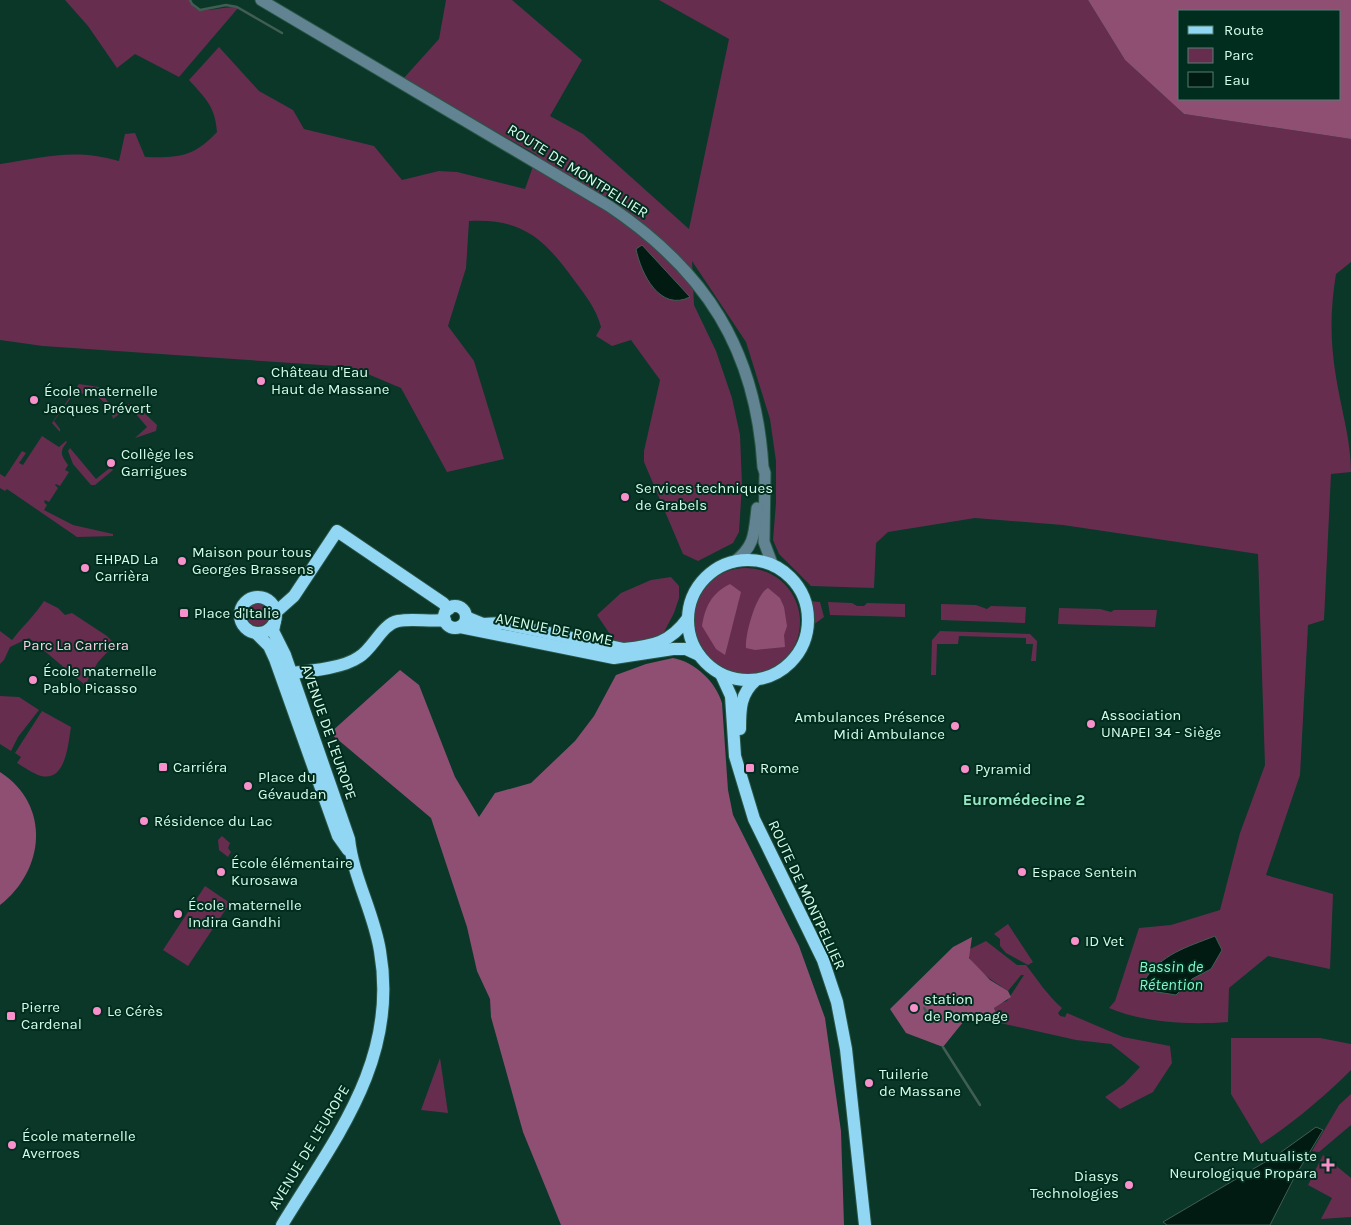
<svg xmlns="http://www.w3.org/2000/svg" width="1351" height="1225" viewBox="0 0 1351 1225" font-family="Karla,sans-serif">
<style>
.green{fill:#672d4f}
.forest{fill:#8e4f73;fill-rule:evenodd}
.water{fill:#021b12;stroke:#415e53}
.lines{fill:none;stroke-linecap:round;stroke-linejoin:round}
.stream{stroke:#415e53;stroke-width:2.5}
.minor-casing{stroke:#2a5647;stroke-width:13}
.major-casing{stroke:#2a5647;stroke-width:14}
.minor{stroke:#628391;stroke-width:11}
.major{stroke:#91d7f4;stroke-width:12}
.poi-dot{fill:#f890cb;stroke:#002d1e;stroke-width:2}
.labels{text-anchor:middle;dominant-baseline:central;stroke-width:4;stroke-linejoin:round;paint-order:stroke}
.street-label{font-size:15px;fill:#d5fbea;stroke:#002d1e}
.poi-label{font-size:15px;fill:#d5fbea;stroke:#002d1e;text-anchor:start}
.park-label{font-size:15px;fill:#f7d0e4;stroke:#002d1e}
.neighbourhood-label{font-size:16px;font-weight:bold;fill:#98e8c6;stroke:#002d1e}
.water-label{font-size:16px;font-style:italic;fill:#84f8ca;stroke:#002d1e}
</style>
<rect width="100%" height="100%" fill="#0a3728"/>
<g class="green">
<path d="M65,0H190C195,20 222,4 238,8L179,77L135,54L117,68L88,26Z"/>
<path d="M446,0H512L582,60L550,116L583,134L689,229L729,39L659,0H1088L1125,60L1184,114L1351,139V262L1336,274C1330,310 1330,341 1336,377C1341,409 1351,440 1351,472L1331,474L1324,620L1308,625L1300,775L1266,875L1333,894L1330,969L1268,956L1229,988L1228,1022C1190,1025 1144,1023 1109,1008L1115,1001L1139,928L1171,925L1220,910L1240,833L1265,765L1258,554L1063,525L975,518L888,532L876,543L874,588L811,586L779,554L773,540L776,503V461L770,419L746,342L692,261L694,305L716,351L732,398L740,435L742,485L739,532L733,543L698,561L683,554L644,462V451L660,380L631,340L612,346L596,336L601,327C596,308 585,295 574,280C544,239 523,218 469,221L466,268L448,326L474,361L504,459L447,472L401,388L351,367L43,346L0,340V164C44,157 75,148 119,161L125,134L135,133L145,157C178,158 194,157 217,132C215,106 206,99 189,80L219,47L259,91L293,110L304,129L374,146L402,180L439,171L457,172L525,189L537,155L403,79L439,39Z"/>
<polygon points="79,384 105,388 104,396 108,402 106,404 98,397 75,392 54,421 60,429 60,432 52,423"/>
<polygon points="129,404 139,408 157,425 156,431 135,438 147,427 129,406 113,419 112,415"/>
<path d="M42,436L59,447L66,441L67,442C59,452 61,455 68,465L65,470L69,472L60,486L56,484L55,485L58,488L49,502L45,500L44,502L47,505L44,510L73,525L113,534V536L77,537L7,489L5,491L0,488V474L5,477L22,451L26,453L19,463L23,465Z"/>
<polygon points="70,448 96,479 111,467 113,470 95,485 91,485 73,464 68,451"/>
<circle cx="746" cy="622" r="54"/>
<polygon points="671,577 679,586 679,598 674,613 663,634 650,640 616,643 597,615 621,593 651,580"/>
<path d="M44,601L58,608L65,615L72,613L107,636L115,644L98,662L85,685L29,638L10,647L4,660L0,664V631L12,640C23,626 34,616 44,601Z"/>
<polygon points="810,601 820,602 824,617 813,625"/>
<polygon points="828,602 852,603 857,606 864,606 867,603 905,604 905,617 830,615"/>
<circle cx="258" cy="614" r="12"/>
<polygon points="941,604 976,605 987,609 991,606 1026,607 1025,623 941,620"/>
<polygon points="1059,608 1100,609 1111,612 1114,610 1157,610 1155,627 1058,624"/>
<polygon points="940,631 1030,634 1037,641 1036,661 1031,661 1033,644 1026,644 1026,638 959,636 958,644 937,644 936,675 931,675 932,640"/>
<polygon points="0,696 19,697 39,710 18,737 11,751 0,744"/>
<path d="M42,711L71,727C68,744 66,785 38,775C31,772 24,767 17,763L21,757L15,753Z"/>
<polygon points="222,836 230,843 228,848 231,852 228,857 219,850 218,840"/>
<polygon points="205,886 230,903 188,966 163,950"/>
<polygon points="1008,924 1033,962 1028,965 1006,953 1000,946 1000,939 994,934"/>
<path d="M986,941L1017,965H1026C1037,979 1047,995 1062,1008L1058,1013L1060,1016L1065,1017L1067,1013L1123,1037L1170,1046L1172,1063L1153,1092L1120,1109L1105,1097L1124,1084L1140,1067L1111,1044L1076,1040L1000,1023L994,1008L998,1004L1007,1001L1024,975H1021L1008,991C997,983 970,968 968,953L970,949Z"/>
<path d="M1231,1038H1320L1351,1044V1070C1323,1098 1294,1122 1261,1144L1231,1094Z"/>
<polygon points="440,1058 448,1113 421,1110"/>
<polygon points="1351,1094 1351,1125 1319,1152 1312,1151 1339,1105"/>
<polygon points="1323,1155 1351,1178 1351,1217 1321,1219 1332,1198 1308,1185"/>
</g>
<g class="forest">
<path d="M1088,0H1351V139L1184,114L1125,60ZM1180,11H1340V99H1180Z"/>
<path d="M730,584L741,592L725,655L716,649L702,626C705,606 712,593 730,584Z"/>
<path d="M768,588L780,598L784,607L787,626L784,635L785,647L755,650L746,648C745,634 756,594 768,588Z"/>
<path d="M673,658C695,662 716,682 722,703L728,790L733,815L799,946L825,1018L841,1131L844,1225H561L523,1132L491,1017L490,999L477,971L467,927L431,818L330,733L400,670L419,685L455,777L479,817L495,793L531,783L575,741L594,716L616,675L646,664Z"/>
<path d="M0,772C51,805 45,870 0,905Z"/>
<polygon points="972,937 969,958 990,980 1008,991 1011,997 994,1008 1000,1023 968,1016 943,1047 906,1033 890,1009 953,947"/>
</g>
<g class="water">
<path d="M642,245L690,297C660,312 641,274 636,249Z"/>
<path d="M1215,936L1222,950L1211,969L1192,979L1176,995L1151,991L1144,981C1161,954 1187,947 1215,936Z"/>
<polygon points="1316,1127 1323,1130 1294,1178 1270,1225 1167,1225 1163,1222 1277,1155"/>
</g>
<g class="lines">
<g class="stream">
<polyline points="190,0 192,4 200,10 226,5 237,7 282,33"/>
<polyline points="924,1008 929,1016"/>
<polyline points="943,1047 980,1105"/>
</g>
<g class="minor-casing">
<g id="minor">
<path d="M261,0L609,206C706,271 756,350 763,467L765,473L764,542L773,566"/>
<path d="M734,562C755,546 754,534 757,508"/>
</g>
</g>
<g class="major-casing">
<g id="major">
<circle cx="748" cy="620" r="60"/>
<circle cx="258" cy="615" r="18"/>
<circle cx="455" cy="617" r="11"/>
<polyline points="276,612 294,596 337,531 443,603 449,609"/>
<path d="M466,617L483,624L501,623L624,649C653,646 670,643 688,618"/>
<path d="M275,621L273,631L285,655L349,839C353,877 374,913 380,951C399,1060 335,1138 282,1225"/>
<polyline points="460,627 614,658 673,649 686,649 699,655"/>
<polyline points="256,633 269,646 275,659 338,836 348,850"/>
<path d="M291,673C310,671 344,668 359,657C373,649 382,624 398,621C413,618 430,622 445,620"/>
<polyline points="721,674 731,696 735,756 754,819 823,960 837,1002 846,1049 865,1225"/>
<path d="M740,729C740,709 740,694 756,680"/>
</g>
</g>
<use href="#minor" class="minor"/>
<use href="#major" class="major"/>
</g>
<g class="poi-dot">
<circle cx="261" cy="381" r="5"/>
<circle cx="34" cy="400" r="5"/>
<circle cx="111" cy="463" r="5"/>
<circle cx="625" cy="497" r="5"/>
<circle cx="182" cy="561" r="5"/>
<circle cx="85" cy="568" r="5"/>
<rect x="179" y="608" width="10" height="10" rx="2.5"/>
<circle cx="33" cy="680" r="5"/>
<circle cx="1091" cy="724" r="5"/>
<circle cx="955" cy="726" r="5"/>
<rect x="158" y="762" width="10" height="10" rx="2.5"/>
<rect x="745" y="763" width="10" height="10" rx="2.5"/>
<circle cx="965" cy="769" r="5"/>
<circle cx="248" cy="786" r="5"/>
<circle cx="144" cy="821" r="5"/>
<circle cx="221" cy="872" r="5"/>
<circle cx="1022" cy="872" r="5"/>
<circle cx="178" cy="914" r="5"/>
<circle cx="1075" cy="941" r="5"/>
<circle cx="914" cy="1008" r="5"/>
<circle cx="97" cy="1011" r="5"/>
<rect x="6" y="1011" width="10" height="10" rx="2.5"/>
<circle cx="869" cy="1083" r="5"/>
<circle cx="12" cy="1145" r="5"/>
<path d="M1325.5 1157.5h5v5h5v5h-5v5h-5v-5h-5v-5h5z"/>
<circle cx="1129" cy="1185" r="5"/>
</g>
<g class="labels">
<g class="street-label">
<text transform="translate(578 171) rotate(32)">ROUTE DE MONTPELLIER</text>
<text transform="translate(554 629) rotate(11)">AVENUE DE ROME</text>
<text transform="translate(329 732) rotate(71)">AVENUE DE L'EUROPE</text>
<text transform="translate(807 895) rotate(65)">ROUTE DE MONTPELLIER</text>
<text transform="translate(309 1147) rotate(-59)">AVENUE DE L'EUROPE</text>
</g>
<g class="poi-label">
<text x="271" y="372">Château d'Eau<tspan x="271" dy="17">Haut de Massane</tspan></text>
<text x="44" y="391">École maternelle<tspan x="44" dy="17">Jacques Prévert</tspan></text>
<text x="121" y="454">Collège les<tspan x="121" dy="17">Garrigues</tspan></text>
<text x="635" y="488">Services techniques<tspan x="635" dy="17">de Grabels</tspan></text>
<text x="192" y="552">Maison pour tous<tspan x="192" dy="17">Georges Brassens</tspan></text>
<text x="95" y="559">EHPAD La<tspan x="95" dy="17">Carrièra</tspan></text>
<text x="194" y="613">Place d'Italie</text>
<text x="43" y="671">École maternelle<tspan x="43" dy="17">Pablo Picasso</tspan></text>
<text x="1101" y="715">Association<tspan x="1101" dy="17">UNAPEI 34 - Siège</tspan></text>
<text x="945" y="717" text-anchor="end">Ambulances Présence<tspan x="945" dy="17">Midi Ambulance</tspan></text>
<text x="173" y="767">Carriéra</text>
<text x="760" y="768">Rome</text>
<text x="975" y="769">Pyramid</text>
<text x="258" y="777">Place du<tspan x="258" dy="17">Gévaudan</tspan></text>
<text x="154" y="821">Résidence du Lac</text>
<text x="231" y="863">École élémentaire<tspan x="231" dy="17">Kurosawa</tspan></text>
<text x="1032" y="872">Espace Sentein</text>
<text x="188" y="905">École maternelle<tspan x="188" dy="17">Indira Gandhi</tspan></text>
<text x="1085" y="941">ID Vet</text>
<text x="924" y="999">station<tspan x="924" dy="17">de Pompage</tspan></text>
<text x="21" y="1007">Pierre<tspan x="21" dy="17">Cardenal</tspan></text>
<text x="107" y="1011">Le Cérès</text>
<text x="879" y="1074">Tuilerie<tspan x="879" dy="17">de Massane</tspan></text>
<text x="22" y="1136">École maternelle<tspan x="22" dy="17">Averroes</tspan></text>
<text x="1317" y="1156" text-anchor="end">Centre Mutualiste<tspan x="1317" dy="17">Neurologique Propara</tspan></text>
<text x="1119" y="1176" text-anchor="end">Diasys<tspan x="1119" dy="17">Technologies</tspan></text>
</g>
<g class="park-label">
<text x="76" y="645">Parc La Carriera</text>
</g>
<g class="neighbourhood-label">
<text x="1024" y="799">Euromédecine 2</text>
</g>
<g class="water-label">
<text x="1171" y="966">Bassin de<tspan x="1171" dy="18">Rétention</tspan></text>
</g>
</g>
<rect x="1178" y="10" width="162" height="90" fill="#002d1e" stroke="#557f70"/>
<rect x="1188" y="26" width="25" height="8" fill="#91d7f4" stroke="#557f70"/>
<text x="1224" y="35" font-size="15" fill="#d5fbea">Route</text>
<rect x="1188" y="48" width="25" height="15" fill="#672d4f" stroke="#557f70"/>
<text x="1224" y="60" font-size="15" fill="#d5fbea">Parc</text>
<rect x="1188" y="72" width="25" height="15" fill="#021b12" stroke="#557f70"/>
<text x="1224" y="85" font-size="15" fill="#d5fbea">Eau</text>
</svg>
